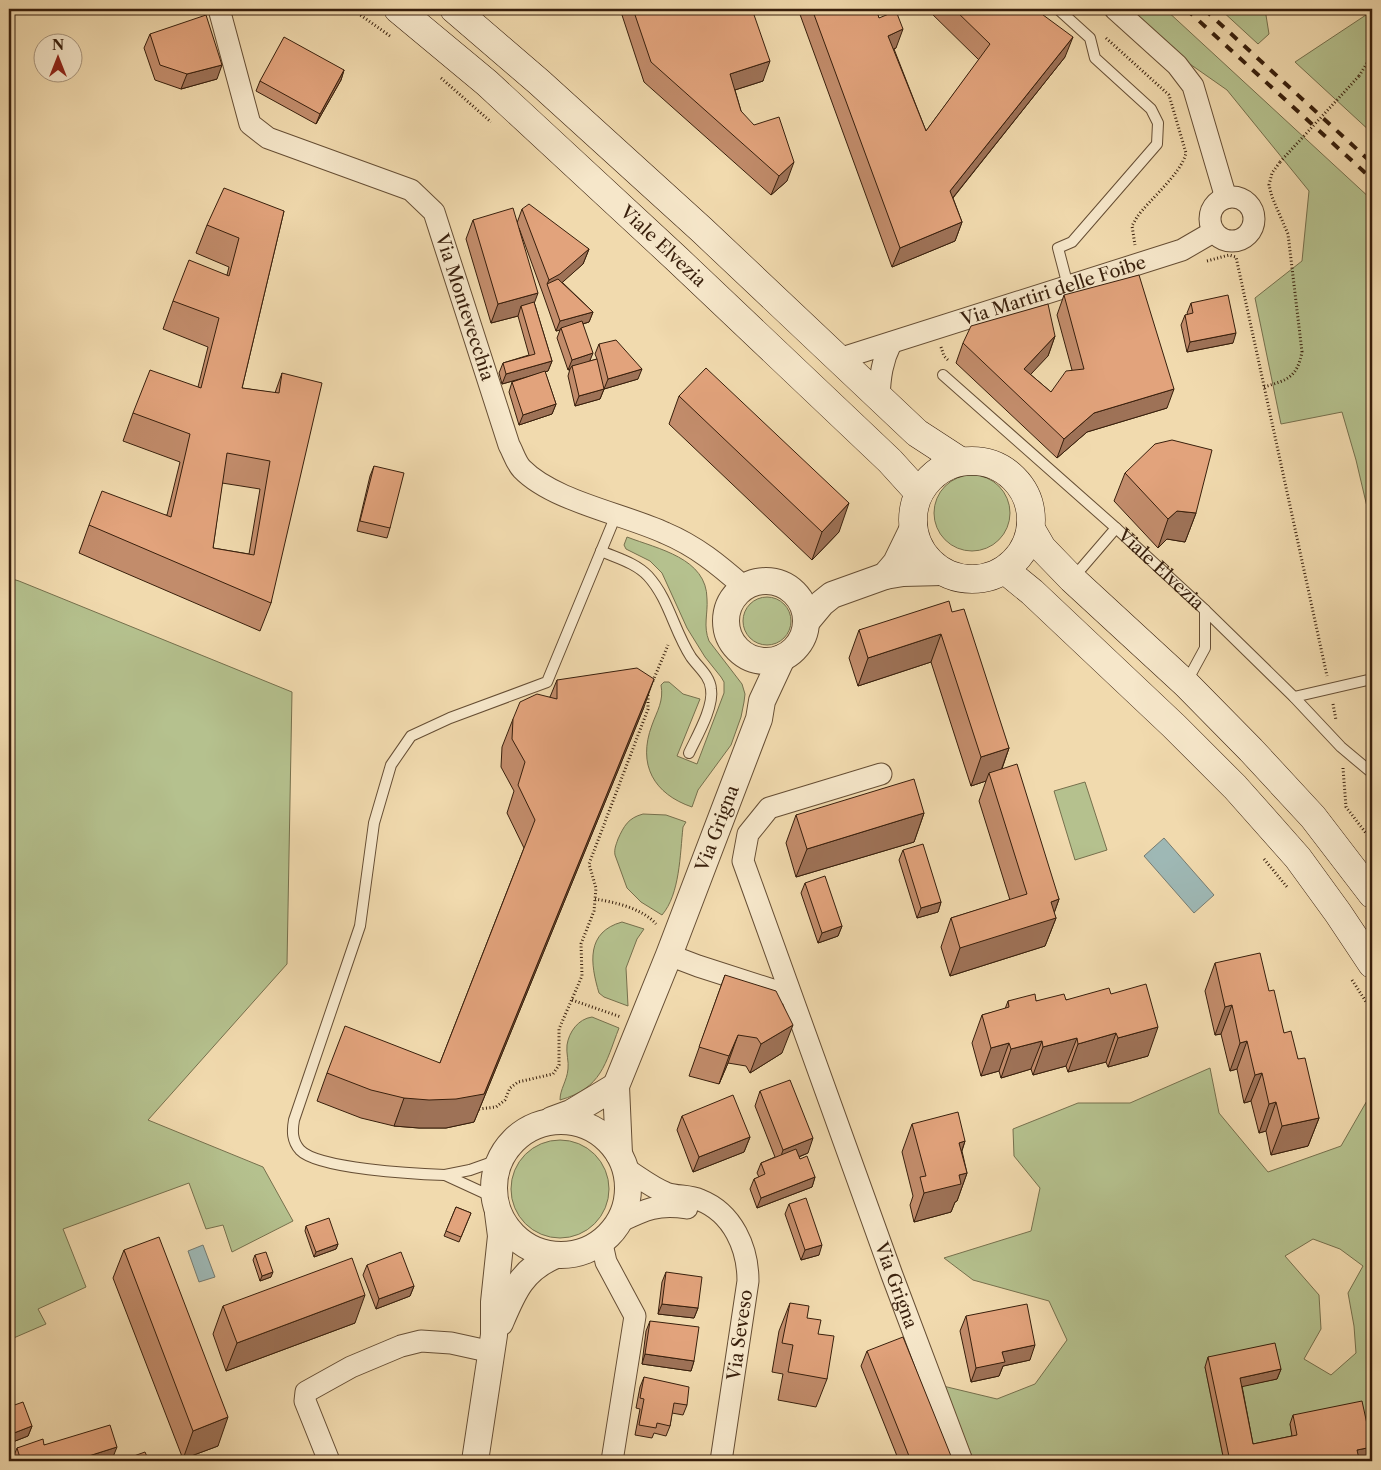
<svg xmlns="http://www.w3.org/2000/svg" width="1381" height="1470" viewBox="0 0 1381 1470" font-family="'Libre Caslon Text',serif">
<style>
.green{fill:#b5c18e;stroke:#76704d;fill-rule:evenodd}
.water{fill:#9eb8b5;stroke:#757b71}
.lines{fill:none;stroke-linecap:round;stroke-linejoin:round}
.service-casing{stroke:#664e34;stroke-width:12}
.minor-casing{stroke:#664e34;stroke-width:23}
.tertiary-casing{stroke:#664e34;stroke-width:28}
.secondary-casing{stroke:#381f0c;stroke-width:29}
.path{stroke:#381f0c;stroke-width:3;stroke-dasharray:1 2.5;stroke-linecap:butt}
.service{stroke:#f6e7ca;stroke-width:10}
.minor{stroke:#f6e7ca;stroke-width:21}
.tertiary{stroke:#f6e7ca;stroke-width:26}
.secondary{stroke:#f6e7ca;stroke-width:28}
.rail{stroke:#381f0c;stroke-width:4;stroke-dasharray:9 9;stroke-linecap:butt}
.path-bridge{stroke:#381f0c;stroke-width:3;stroke-dasharray:1 2.5;stroke-linecap:butt}
.wall{fill:#c28c6b;stroke:#381f0c;fill-rule:evenodd}
.shaded-wall{fill:#9e7257;stroke:#381f0c}
.building{fill:#e2a37c;stroke:#381f0c;fill-rule:evenodd}
.labels{text-anchor:middle;dominant-baseline:central;stroke-width:4.5;stroke-linejoin:round;paint-order:stroke}
.street-label{font-size:18px;fill:#381f0c;stroke:#f6e7ca}
</style>
<rect width="100%" height="100%" fill="#f1daae"/>
<filter id="stains"><feTurbulence type="fractalNoise" baseFrequency=".004" numOctaves="4"/><feColorMatrix values="0 0 0 0 .2 0 0 0 0 .09 0 0 0 0 .02 0 0 0 .5 -.17"/></filter>
<radialGradient id="worn" r=".72"><stop offset=".6" stop-color="#630" stop-opacity="0"/><stop offset="1" stop-color="#630" stop-opacity=".3"/></radialGradient>
<g class="green">
<polygon points="1128,9 1165,9 1372,200 1372,528 1356,460 1342,412 1281,424 1255,298 1302,261 1309,191 1227,90 1187,62"/>
<polygon points="1220,9 1265,9 1269,34 1258,44"/>
<polygon points="1372,11 1372,133 1295,62"/>
<circle cx="972" cy="513" r="38"/>
<path d="M627,537C658,549 707,558 707,599C708,614 703,626 709,641L742,684L745,694L744,702L741,717L731,745L698,790L692,807C654,794 637,765 652,725C657,711 664,701 661,685L664,682H669L683,694L700,699L677,756L697,764L724,693V682L721,677L705,657L687,628L662,573L650,561L626,549L624,545Z"/>
<polygon points="9,578 19,581 292,692 287,964 148,1120 263,1167 293,1221 232,1252 223,1225 206,1229 189,1183 63,1229 86,1287 38,1309 46,1324 9,1340"/>
<circle cx="767" cy="621" r="24"/>
<polygon points="1085,782 1107,850 1075,860 1054,791"/>
<path d="M643,814L666,815L686,822L683,827C680,854 680,894 662,915L641,902L627,888L615,855C614,849 616,845 618,839C624,826 628,818 643,814Z"/>
<path d="M622,922L644,929L637,939L626,968L628,1006L604,997L599,993C590,963 586,932 622,922Z"/>
<path d="M592,1017L619,1028C605,1064 602,1088 560,1100C560,1089 567,1081 568,1069C569,1062 566,1053 567,1045C569,1032 578,1019 592,1017Z"/>
<path d="M1210,1068L1219,1113L1268,1172L1341,1146L1372,1092V1461H1354L1353,1460L1368,1456L1290,1424L1294,1445L1250,1454L1205,1367L1224,1461H974L943,1386L997,1399L1035,1384L1067,1340L1049,1301L973,1280L944,1258L1031,1231L1040,1188L1014,1156L1013,1129L1078,1103H1130ZM1313,1239L1340,1249L1363,1266L1348,1293L1354,1326L1356,1353L1331,1375L1304,1359L1321,1329L1319,1295L1285,1256Z"/>
<circle cx="560" cy="1189" r="49"/>
</g>
<g class="water">
<polygon points="1164,838 1214,895 1194,913 1144,856"/>
<polygon points="203,1245 215,1277 199,1282 188,1251"/>
</g>
<g class="lines">
<g class="service-casing">
<g id="service">
<polyline points="1058,9 1090,38 1095,58 1151,109 1158,123 1157,144 1072,242 1058,248 1068,286"/>
<path id="s1" d="M943,375L1116,528L1205,610L1294,697L1341,747L1372,773"/>
<path d="M601,551C617,558 636,563 648,576C669,599 674,631 691,657C698,667 710,676 711,689C714,707 697,736 689,753"/>
<polyline points="1073,578 1116,528"/>
<polyline points="1186,683 1205,648 1205,610"/>
<polyline points="1294,697 1372,679"/>
<path d="M445,1175C416,1174 318,1169 300,1150C292,1141 292,1131 294,1120L360,926L374,823L391,765L411,736L450,718L547,682L616,515"/>
<polyline points="495,1198 445,1175 470,1170 501,1159"/>
</g>
</g>
<g class="minor-casing">
<g id="minor">
<path id="s2" d="M219,9L250,124L268,138L411,190L434,212L509,445C513,452 516,463 522,469C553,501 624,514 665,533C696,546 719,565 744,587"/>
<polyline points="1115,9 1177,65 1193,86 1226,198"/>
<circle cx="1232" cy="219" r="22"/>
<path id="s3" d="M839,359L1182,250L1213,232"/>
<path d="M879,397C880,377 882,361 891,343"/>
<path id="s4" d="M881,774L769,808L748,834L743,861L892,1275L962,1461"/>
<polyline points="669,955 698,966 782,993"/>
<path d="M626,1169C639,1177 651,1187 666,1193C677,1197 689,1195 700,1200C733,1213 748,1248 748,1281L721,1461"/>
<path d="M619,1222C644,1210 658,1203 687,1208"/>
<polyline points="605,1239 602,1244 606,1262 635,1316 612,1461"/>
<polyline points="329,1461 305,1401 306,1392 351,1367 401,1346 421,1341 451,1343 492,1352"/>
</g>
</g>
<g class="tertiary-casing">
<g id="tertiary">
<polyline points="885,576 896,563 913,528"/>
<circle cx="766" cy="621" r="40"/>
<polyline points="807,621 822,603 832,595 885,576 903,573 942,572"/>
<polyline points="552,1120 571,1113 616,1086"/>
<circle cx="561" cy="1188" r="67"/>
<path id="s5" d="M619,1154L616,1086L669,955L759,719L762,701L782,658"/>
<path d="M500,1323C513,1292 522,1269 556,1255"/>
<polyline points="475,1461 494,1335 494,1302 501,1236 498,1213"/>
</g>
</g>
<g class="secondary-casing">
<g id="secondary">
<path id="s6" d="M398,9L487,83L677,259L890,461L919,493"/>
<polyline points="454,9 539,82 702,230 917,433 960,461"/>
<circle cx="972" cy="520" r="59"/>
<polyline points="1031,529 1042,548 1072,579 1186,684 1251,750 1313,817 1372,894"/>
<polyline points="1005,570 1032,592 1174,726 1235,787 1298,858 1338,913 1372,964"/>
</g>
</g>
<g class="path">
<polyline points="352,9 390,36"/>
<path d="M1106,38L1169,95L1186,153C1181,174 1150,199 1137,217L1132,226L1135,245"/>
<polyline points="1359,76 1372,55"/>
<polyline points="441,78 491,122"/>
<polyline points="1207,261 1229,255 1236,257 1327,676"/>
<polyline points="941,347 944,356 949,361"/>
<path d="M1264,387C1287,380 1297,378 1302,352L1288,234L1272,197L1269,185L1272,173L1280,162"/>
<polyline points="959,586 990,587"/>
<polyline points="653,681 668,645"/>
<polyline points="1333,704 1336,720"/>
<polyline points="1343,768 1346,807 1372,841"/>
<polyline points="1264,859 1287,887"/>
<path d="M595,899C614,902 642,908 656,924"/>
<polyline points="1352,980 1372,1011"/>
<polyline points="572,1000 621,1017"/>
<polyline points="479,1109 496,1107 505,1100 510,1088 518,1082 553,1074 559,1065 559,1029 582,976 581,944 594,911 596,888 589,864 648,709 648,691"/>
</g>
<use href="#service" class="service"/>
<use href="#minor" class="minor"/>
<use href="#tertiary" class="tertiary"/>
<use href="#secondary" class="secondary"/>
<g class="rail">
<polyline points="1186,9 1372,179"/>
<polyline points="1204,9 1372,163"/>
</g>
<polyline class="path-bridge" points="1280,162 1359,76"/>
</g>
<g class="wall">
<polygon points="620,9 752,9 763,81 735,90 741,111 787,181 771,195 644,82"/>
<polygon points="798,9 876,9 879,18 896,48 894,49 926,131 979,60 927,9 1035,9 1065,57 953,198 962,222 955,241 892,267"/>
<polygon points="150,34 217,79 181,89 155,80 144,48"/>
<polygon points="344,70 341,80 316,124 256,91 260,81"/>
<polygon points="522,209 589,249 583,264 562,282 593,312 589,322 583,324 590,361 597,359 595,354 599,344 638,379 604,389 600,399 575,406 568,376 570,369 568,370 557,338 560,330 556,331 543,294 519,228 534,302 552,361 548,371 545,372 556,404 552,414 519,425 509,392 512,382 530,376 502,384 499,373 503,363 529,355 518,316 491,323 466,239 473,220 517,223"/>
<path d="M284,211L242,388L275,393L282,373L271,603L260,631L79,553L89,525L167,515L180,462L123,441L133,413L198,387L208,347L163,329L173,301L227,275L229,267L196,253L207,225ZM222,483L260,489L249,554L213,548Z"/>
<polygon points="1064,295 1167,408 1087,432 1057,458 956,363 963,343 1055,336 1048,356 1030,374 1051,392 1072,370 1057,315"/>
<polygon points="1191,303 1233,343 1187,352 1181,325 1185,315 1188,315 1187,313"/>
<polygon points="679,396 839,532 812,560 669,424"/>
<polygon points="374,466 390,528 387,538 357,531 370,476"/>
<polygon points="1125,473 1196,513 1185,542 1167,539 1158,548 1114,501"/>
<polygon points="952,612 1009,748 1002,769 1059,899 1054,913 1056,918 1045,946 950,976 941,947 951,918 1010,900 979,801 986,781 971,786 931,662 858,686 849,658 859,630"/>
<polygon points="557,680 644,707 474,1122 446,1128 419,1128 394,1126 361,1118 317,1101 327,1073 440,1063 524,848 507,813 514,791 501,767 502,747 513,719 550,697"/>
<polygon points="924,813 914,842 796,877 786,843 796,815"/>
<polygon points="903,850 941,902 938,912 917,918 899,860"/>
<polygon points="805,883 842,926 838,936 818,943 801,893"/>
<polygon points="1215,963 1269,991 1284,1033 1298,1059 1319,1118 1308,1146 1271,1155 1266,1131 1259,1133 1251,1101 1244,1103 1237,1069 1230,1071 1221,1034 1215,1035 1205,991"/>
<polygon points="725,975 782,1053 750,1073 746,1066 728,1063 719,1084 689,1076"/>
<polygon points="1111,994 1148,1056 1108,1067 1106,1062 1068,1072 1066,1066 1033,1075 1031,1069 1001,1078 999,1071 981,1076 972,1043 982,1015 1005,1009 1008,1001 1036,1001 1066,1000"/>
<polygon points="760,1091 808,1153 799,1157 800,1159 815,1177 812,1187 757,1208 750,1189 754,1179 759,1177 757,1173 761,1163 775,1157 755,1106"/>
<polygon points="682,1116 750,1137 744,1152 693,1172 677,1130"/>
<polygon points="912,1124 965,1141 962,1151 967,1173 957,1201 955,1202 951,1212 914,1222 910,1205 913,1196 902,1152"/>
<polygon points="789,1204 819,1255 801,1260 785,1214"/>
<polygon points="456,1207 471,1213 459,1242 444,1236"/>
<polygon points="306,1226 338,1244 336,1249 314,1257 305,1231"/>
<polygon points="124,1250 218,1446 183,1459 113,1278"/>
<polygon points="255,1255 271,1277 260,1281 253,1260"/>
<polygon points="367,1265 414,1286 410,1296 376,1309 363,1275"/>
<polygon points="666,1272 698,1308 694,1318 658,1314 662,1282"/>
<polygon points="790,1303 807,1318 818,1334 827,1379 816,1407 778,1400 783,1374 772,1372 779,1331"/>
<polygon points="223,1306 355,1323 226,1371 213,1334"/>
<polygon points="966,1316 1030,1360 1003,1366 999,1376 971,1382 960,1331"/>
<polygon points="650,1321 694,1361 691,1371 642,1364 646,1331"/>
<polygon points="867,1351 953,1461 899,1461 861,1366"/>
<polygon points="1208,1357 1281,1369 1277,1379 1242,1386 1253,1444 1292,1436 1290,1424 1293,1415 1372,1447 1368,1457 1359,1459 1358,1461 1224,1461 1205,1367"/>
<polygon points="644,1377 687,1405 683,1415 672,1413 670,1426 666,1436 654,1433 652,1438 635,1435 640,1409 636,1408 640,1387"/>
<polygon points="9,1407 32,1426 28,1436 10,1443 9,1439"/>
<polygon points="44,1445 113,1457 101,1461 15,1461 13,1458 17,1448"/>
</g>
<g class="shaded-wall">
<polygon points="903,29 896,48 881,55 888,36"/>
<polygon points="1073,37 1065,57 943,210 950,191"/>
<polygon points="770,61 763,81 722,94 730,74"/>
<polygon points="222,65 217,79 181,89 187,74"/>
<polygon points="344,70 341,80 316,124 320,114"/>
<polygon points="794,162 787,181 771,195 779,176"/>
<polygon points="962,222 955,241 892,267 900,248"/>
<polygon points="589,249 583,264 555,289 547,284 549,280"/>
<polygon points="538,293 531,312 521,306 518,316 491,323 498,304"/>
<polygon points="593,312 589,322 562,330 561,328 560,330 556,331 560,321"/>
<polygon points="1236,333 1233,343 1187,352 1190,342"/>
<polygon points="1055,336 1048,356 1017,389 1024,369"/>
<polygon points="593,353 589,363 572,366 570,369 568,370 572,360"/>
<polygon points="552,361 548,371 502,384 506,374"/>
<polygon points="642,369 638,379 604,389 608,379"/>
<polygon points="604,389 600,399 575,406 579,396"/>
<polygon points="1174,389 1167,408 1087,432 1057,458 1064,439 1094,413"/>
<polygon points="556,404 552,414 519,425 523,415"/>
<polygon points="849,503 839,532 812,560 822,532"/>
<polygon points="1177,511 1196,513 1185,542 1167,539 1158,548 1168,519"/>
<polygon points="941,634 931,662 858,686 868,658"/>
<polygon points="654,679 644,707 474,1122 446,1128 419,1128 394,1126 404,1098 484,1094"/>
<polygon points="1009,748 999,776 989,773 986,781 971,786 981,757"/>
<polygon points="924,813 914,842 796,877 807,849"/>
<polygon points="1059,899 1052,919 1056,918 1045,946 950,976 960,948 1051,902"/>
<polygon points="941,902 938,912 917,918 921,908"/>
<polygon points="842,926 838,936 818,943 822,933"/>
<polygon points="1232,1005 1221,1034 1215,1035 1225,1007"/>
<polygon points="793,1025 782,1053 750,1073 761,1044"/>
<polygon points="1158,1027 1148,1056 1108,1067 1118,1038"/>
<polygon points="1116,1033 1106,1062 1068,1072 1078,1044"/>
<polygon points="738,1035 728,1063 719,1084 729,1056"/>
<polygon points="1077,1038 1066,1066 1033,1075 1043,1047"/>
<polygon points="1042,1041 1031,1069 1001,1078 1011,1049"/>
<polygon points="1247,1041 1237,1069 1230,1071 1240,1043"/>
<polygon points="1009,1043 999,1071 981,1076 991,1048"/>
<polygon points="1262,1073 1251,1101 1244,1103 1255,1075"/>
<polygon points="1276,1102 1266,1131 1259,1133 1269,1104"/>
<polygon points="1319,1118 1308,1146 1271,1155 1282,1126"/>
<polygon points="750,1137 744,1152 693,1172 699,1157"/>
<polygon points="813,1138 808,1153 778,1165 783,1150"/>
<polygon points="965,1141 955,1170 959,1143"/>
<polygon points="967,1173 957,1201 955,1202 951,1212 914,1222 924,1193 959,1175"/>
<polygon points="815,1177 812,1187 757,1208 761,1198"/>
<polygon points="338,1244 336,1249 314,1257 316,1252"/>
<polygon points="822,1245 819,1255 801,1260 805,1250"/>
<polygon points="273,1272 271,1277 260,1281 262,1276"/>
<polygon points="414,1286 410,1296 376,1309 379,1299"/>
<polygon points="365,1295 355,1323 226,1371 237,1343"/>
<polygon points="662,1304 698,1308 694,1318 658,1314"/>
<polygon points="1035,1345 1030,1360 1003,1366 999,1376 971,1382 976,1368 1002,1352"/>
<polygon points="645,1354 694,1361 691,1371 642,1364"/>
<polygon points="1281,1369 1277,1379 1236,1388 1240,1378"/>
<polygon points="228,1417 218,1446 183,1459 193,1431"/>
<polygon points="32,1426 28,1436 10,1443 14,1433"/>
<polygon points="117,1447 113,1457 101,1461 73,1461"/>
<polygon points="1372,1447 1368,1457 1353,1460 1357,1450"/>
<polygon points="1359,1459 1358,1461 1346,1461"/>
</g>
<g class="building">
<polygon points="633,9 752,9 770,61 730,74 741,111 754,125 779,117 794,162 779,176 651,62"/>
<polygon points="812,9 876,9 879,18 896,11 903,29 888,36 926,131 990,44 954,9 1035,9 1073,37 950,191 962,222 900,248"/>
<polygon points="206,15 222,65 187,74 160,65 150,34"/>
<polygon points="284,37 344,70 320,114 260,81"/>
<path d="M224,188L284,211L242,388L279,393L282,373L322,383L271,603L89,525L102,491L171,517L190,434L133,413L150,370L201,388L219,318L173,301L189,260L229,276L239,238L207,225ZM227,453L270,461L254,555L213,548Z"/>
<polygon points="529,204 589,249 560,274 549,280 522,209"/>
<polygon points="513,208 538,293 498,304 473,220"/>
<polygon points="1139,275 1174,389 1094,413 1064,439 963,343 971,326 1048,304 1055,336 1024,369 1051,392 1066,371 1084,369 1064,295"/>
<polygon points="558,279 593,312 560,321 547,284"/>
<polygon points="1228,295 1236,333 1190,342 1185,315 1193,313 1191,303"/>
<polygon points="534,302 552,361 506,374 503,363 535,354 521,306"/>
<polygon points="582,321 593,353 572,360 561,328"/>
<polygon points="616,340 642,369 608,379 599,344"/>
<polygon points="597,359 604,389 579,396 572,366"/>
<polygon points="706,368 849,503 822,532 679,396"/>
<polygon points="545,371 556,404 523,415 512,382"/>
<polygon points="1172,440 1212,450 1196,513 1177,511 1168,519 1125,473 1155,444"/>
<polygon points="374,466 404,473 390,528 360,521"/>
<polygon points="949,601 952,612 964,609 1009,748 981,757 941,634 868,658 859,630"/>
<polygon points="637,668 654,679 484,1094 456,1099 429,1100 404,1098 371,1090 327,1073 345,1026 440,1063 535,820 518,785 525,762 512,739 513,719 520,702 537,694 557,699 557,680"/>
<polygon points="1017,764 1059,899 1051,902 1056,918 960,948 951,918 1027,894 989,773"/>
<polygon points="914,779 924,813 807,849 796,815"/>
<polygon points="923,844 941,902 921,908 903,850"/>
<polygon points="825,876 842,926 822,933 805,883"/>
<polygon points="1260,953 1269,991 1274,990 1284,1033 1291,1031 1298,1059 1305,1058 1319,1118 1282,1126 1276,1102 1269,1104 1262,1073 1255,1075 1247,1041 1240,1043 1232,1005 1225,1007 1215,963"/>
<polygon points="725,975 776,991 793,1025 761,1044 757,1038 738,1035 729,1056 699,1047"/>
<polygon points="1146,984 1158,1027 1118,1038 1116,1033 1078,1044 1077,1038 1043,1047 1042,1041 1011,1049 1009,1043 991,1048 982,1015 1009,1007 1008,1001 1035,994 1036,1001 1064,994 1066,1000 1109,988 1111,994"/>
<polygon points="790,1080 813,1138 783,1150 760,1091"/>
<polygon points="733,1095 750,1137 699,1157 682,1116"/>
<polygon points="958,1112 965,1141 959,1143 967,1173 959,1175 961,1184 924,1193 920,1177 926,1176 912,1124"/>
<polygon points="796,1149 800,1159 807,1156 815,1177 761,1198 754,1179 765,1174 761,1163"/>
<polygon points="806,1198 822,1245 805,1250 789,1204"/>
<polygon points="456,1207 471,1213 461,1237 446,1231"/>
<polygon points="329,1218 338,1244 316,1252 306,1226"/>
<polygon points="159,1237 228,1417 193,1431 124,1250"/>
<polygon points="266,1252 273,1272 262,1276 255,1255"/>
<polygon points="401,1252 414,1286 379,1299 367,1265"/>
<polygon points="352,1258 365,1295 237,1343 223,1306"/>
<polygon points="666,1272 702,1277 698,1308 662,1304"/>
<polygon points="790,1303 809,1306 807,1318 821,1320 818,1334 834,1336 827,1379 788,1372 793,1345 782,1343"/>
<polygon points="1027,1304 1035,1345 1002,1352 1005,1362 976,1368 966,1316"/>
<polygon points="650,1321 699,1327 694,1361 645,1354"/>
<polygon points="903,1337 953,1461 911,1461 867,1351"/>
<polygon points="1275,1343 1281,1369 1240,1378 1253,1444 1297,1435 1293,1415 1362,1401 1372,1447 1357,1450 1359,1459 1346,1461 1230,1461 1208,1357"/>
<polygon points="644,1377 689,1387 687,1405 674,1403 670,1426 657,1423 656,1428 639,1425 644,1399 640,1398"/>
<polygon points="23,1402 32,1426 14,1433 9,1419 9,1407"/>
<polygon points="110,1425 117,1447 73,1461 21,1461 17,1448 43,1439 44,1445"/>
<polygon points="145,1452 149,1461 120,1461"/>
</g>
<g class="labels">
<g class="street-label">
<text stroke="none"><textPath href="#s6" startOffset="356">Viale Elvezia</textPath></text>
<text stroke="none"><textPath href="#s3" startOffset="225">Via Martiri delle Foibe</textPath></text>
<text stroke="none"><textPath href="#s2" startOffset="426">Via Montevecchia</textPath></text>
<text stroke="none"><textPath href="#s1" startOffset="292">Viale Elvezia</textPath></text>
<text stroke="none"><textPath href="#s5" startOffset="345">Via Grigna</textPath></text>
<text stroke="none"><textPath href="#s4" startOffset="629">Via Grigna</textPath></text>
<text transform="translate(740 1335) rotate(-82)">Via Seveso</text>
</g>
</g>
<rect width="1381" height="1470" fill="none" stroke="#f1daae" stroke-width="30"/>
<rect x="10" y="10" width="1361" height="1450" fill="none" stroke="#381f0c" stroke-width="2.5"/>
<rect x="15" y="15" width="1351" height="1440" fill="none" stroke="#381f0c"/>
<g transform="translate(58 58)"><circle r="24" fill="#f6e7ca" stroke="#aa977e"/>
<path d="M0-4L9 19L0 12L-9 19Z" fill="#8f2418"/>
<text y="-8" font-size="14" font-weight="bold" text-anchor="middle" fill="#381f0c">N</text>
</g>
<rect width="100%" height="100%" filter="url(#stains)"/>
<rect width="100%" height="100%" fill="url(#worn)"/>
</svg>
